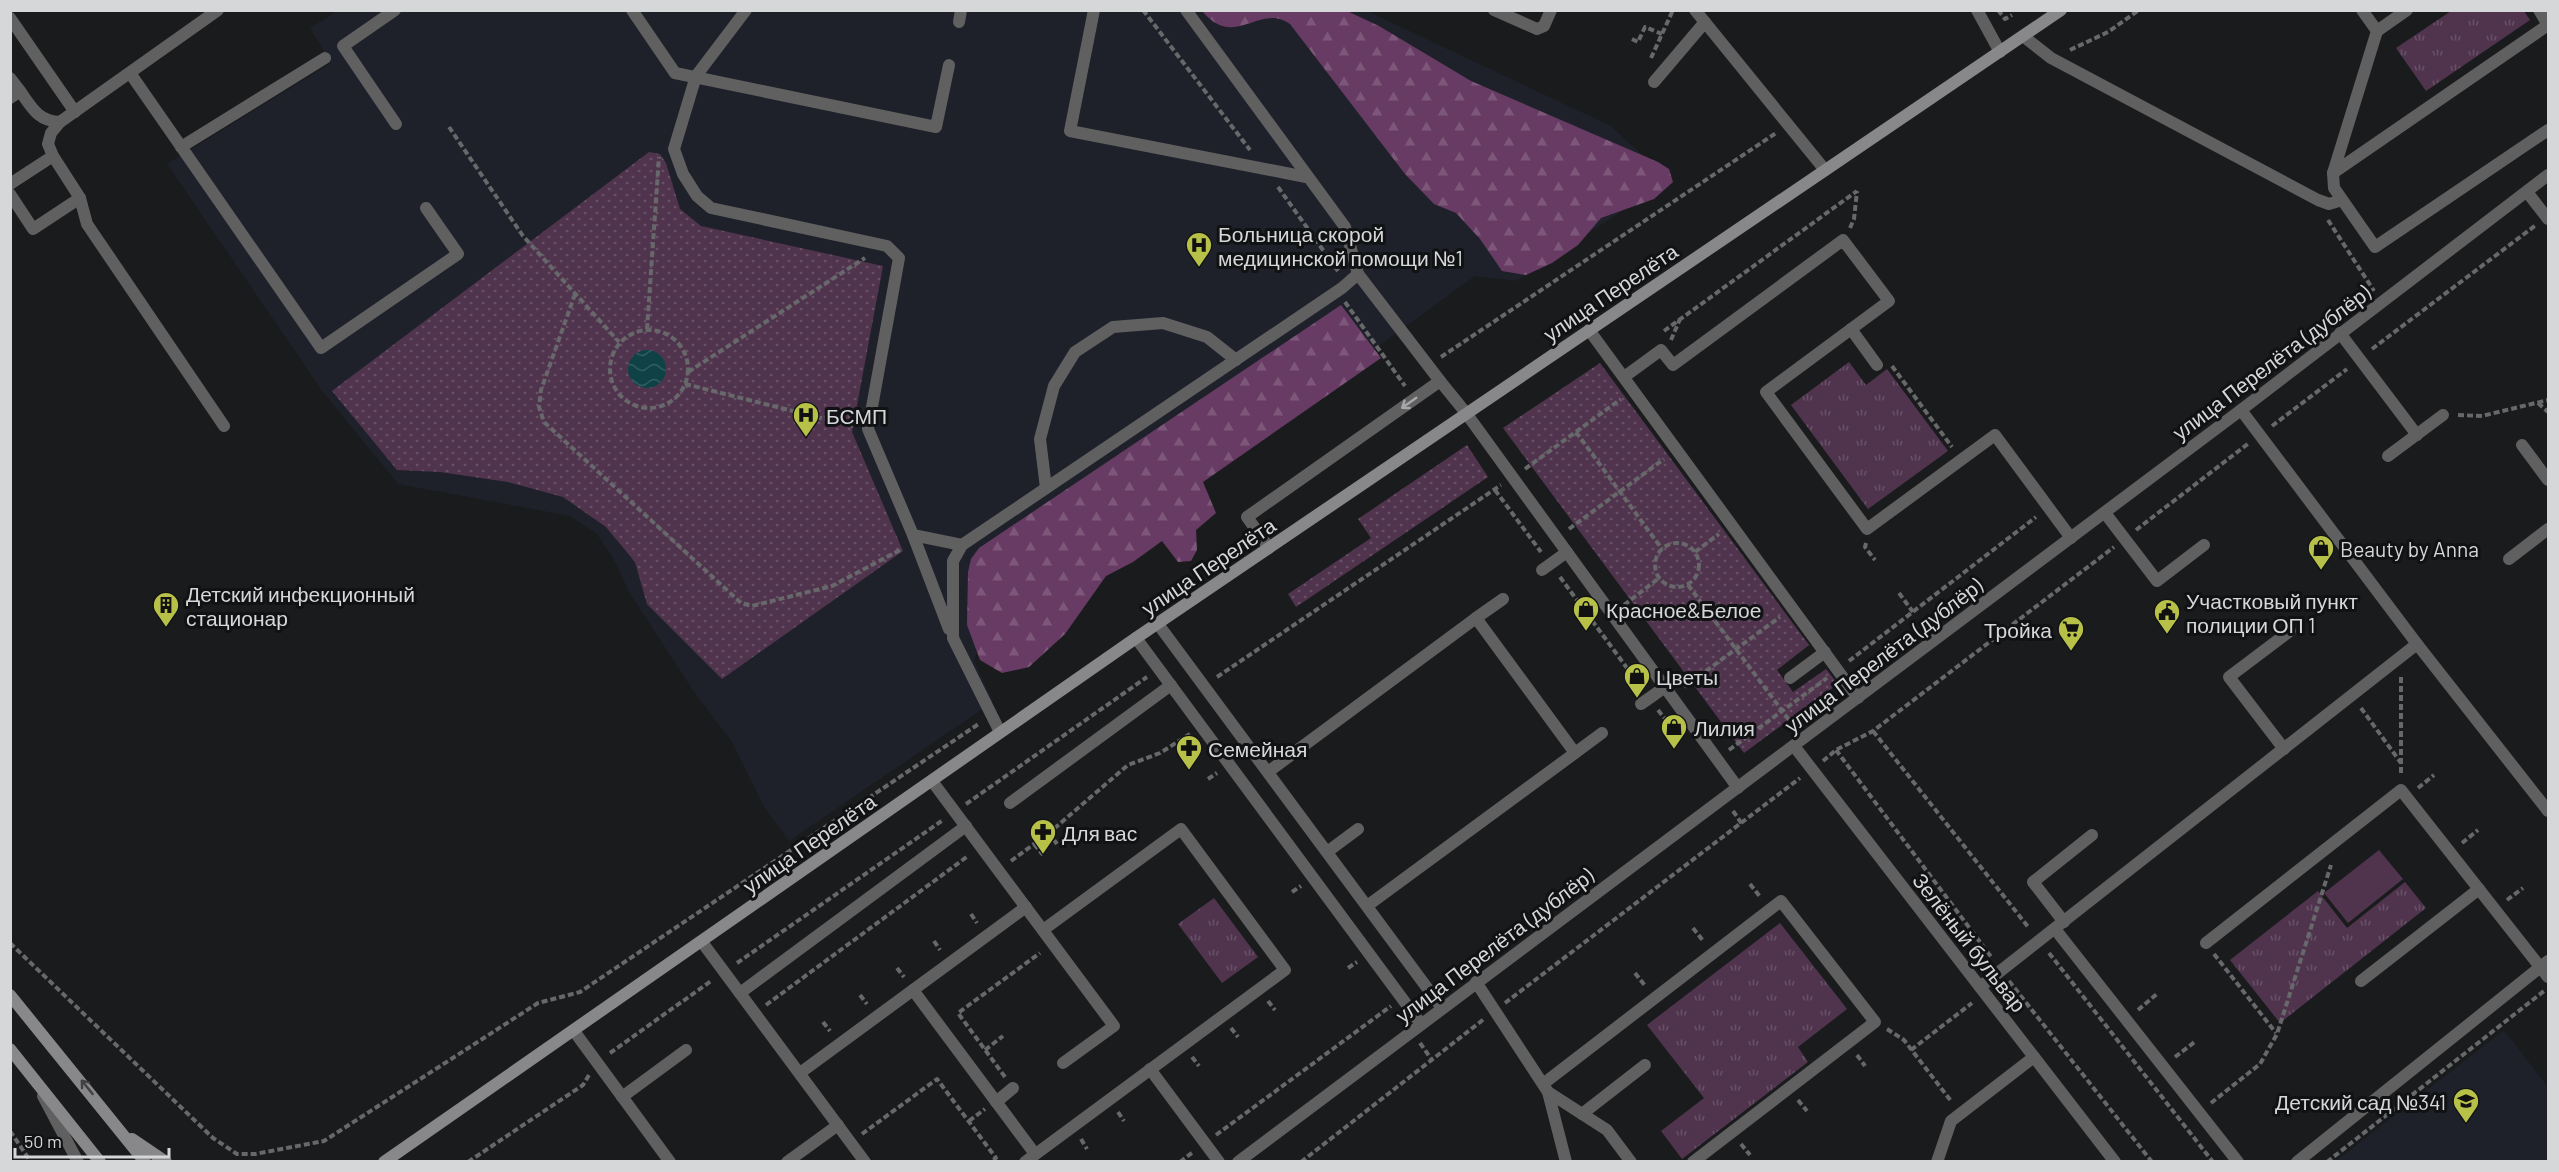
<svg xmlns="http://www.w3.org/2000/svg" width="2559" height="1172" viewBox="0 0 2559 1172" font-family="Barlow,sans-serif">
<style>
.built{fill:#1e2129}
.grass{fill:url(#grass-dots)}
.forest{fill:url(#forest-firs)}
.park{fill:url(#park-tufts)}
.pitch{fill:#50344e}
.water{fill:url(#water-waves)}
.lines{fill:none;stroke-linecap:round;stroke-linejoin:round}
.path{stroke:#67686a;stroke-width:4;stroke-dasharray:6 3;stroke-linecap:butt}
.service{stroke:#606061;stroke-width:12}
.minor{stroke:#606061;stroke-width:12}
.tertiary{stroke:#606061;stroke-width:12}
.secondary{stroke:#888789;stroke-width:12}
.oneway{stroke:#a7a7a9}
.oneway2{stroke:#414143}
.labels{text-anchor:middle;dominant-baseline:central;stroke-width:6;stroke-linejoin:round;paint-order:stroke}
.poi-label{font-size:21px;fill:#d6d7d9;stroke:#111214;text-anchor:start}
.street-label{font-size:21px;fill:#d6d7d9;stroke:#111214}
</style>
<defs>
<pattern id="grass-dots" width="8" height="8" patternUnits="userSpaceOnUse" patternTransform="scale(1.5)"><rect width="8" height="8" fill="#50344e"/><path d="M2 2h.1M6 6h.1" fill="none" stroke="#685167" stroke-width="1.8" stroke-linecap="round"/></pattern>
<pattern id="forest-firs" width="22" height="20" patternUnits="userSpaceOnUse" patternTransform="scale(1.5)"><rect width="22" height="20" fill="#683b64"/><path d="M5 1l3.5 6h-7zM16 11l3.5 6h-7z" fill="#7d577a"/></pattern>
<pattern id="park-tufts" width="24" height="20" patternUnits="userSpaceOnUse" patternTransform="scale(1.5)"><rect width="24" height="20" fill="#50344e"/><path d="M3 7l-1-3M5 7V3M7 7l1-3M15 17l-1-3M17 17v-4M19 17l1-3" fill="none" stroke="#685167"/></pattern>
<pattern id="water-waves" width="16" height="10" patternUnits="userSpaceOnUse" patternTransform="scale(1.5)"><rect width="16" height="10" fill="#0f4247"/><path d="M0 5q4-4 8 0t8 0" fill="none" stroke="#315d61"/></pattern>
</defs>
<rect width="100%" height="100%" fill="#1a1b1d"/>
<g class="built">
<polygon points="1365,10 1611,126 1669,180 1516,281 1475,276 983,634 974,660 993,702 789,841 764,807 732,742 694,692 629,592 613,558 597,534 570,516 398,484 323,392 167,164 331,63 310,28 337,11"/>
<polygon points="2504,1030 2548,1087 2548,1161 2336,1161"/>
</g>
<g class="grass">
<polygon points="649,152 660,154 666,163 680,209 701,226 883,266 852,432 903,551 722,679 647,604 635,562 606,527 563,497 508,482 440,472 397,470 332,391"/>
<polygon points="1600,363 1809,645 1777,670 1793,692 1826,669 1838,684 1744,753 1503,428"/>
<polygon points="1467,445 1488,477 1296,607 1288,594 1371,538 1358,519"/>
</g>
<g class="forest">
<path d="M1202,11H1347L1379,26L1471,81L1658,162L1669,169L1673,182L1654,199L1601,218L1578,245L1552,263L1526,275L1502,271L1480,239L1456,213L1434,204L1405,174L1290,24C1258,2 1236,51 1202,11Z"/>
<polygon points="1341,305 1381,358 1203,482 1216,513 1196,530 1197,550 1191,561 1178,562 1162,541 1133,562 1106,576 1065,634 1029,667 1002,673 980,660 967,625 968,572 971,559 979,548"/>
</g>
<g class="park">
<polygon points="2451,11 2524,11 2530,20 2426,91 2396,48"/>
<polygon points="1849,362 1866,385 1887,369 1948,451 1868,509 1791,405"/>
<polygon points="2405,882 2426,908 2280,1023 2230,960 2318,891 2347,928"/>
<polygon points="1214,898 1258,957 1222,983 1178,924"/>
<polygon points="1780,923 1847,1009 1798,1047 1808,1062 1682,1159 1661,1131 1704,1098 1647,1025"/>
</g>
<polygon class="pitch" points="2379,850 2403,879 2348,923 2324,893"/>
<circle class="water" cx="647" cy="369" r="19"/>
<g class="lines">
<g class="path">
<polyline points="1143,10 1250,150"/>
<polyline points="1998,10 2005,19 2012,15"/>
<polyline points="1632,39 1638,42 1645,27 1662,34"/>
<polyline points="2070,50 2108,32 2139,10"/>
<polyline points="1651,58 1673,10"/>
<polyline points="449,127 523,236 619,342"/>
<polyline points="1278,187 1338,271"/>
<polyline points="2328,220 2374,291"/>
<polyline points="1850,228 1854,219 1857,191"/>
<polyline points="575,294 541,390 539,407 544,422 741,603 752,606 832,586 902,549"/>
<polyline points="1345,302 1405,386"/>
<polyline points="647,329 659,157"/>
<circle cx="649" cy="369" r="39"/>
<polyline points="1664,331 1857,191"/>
<polyline points="1671,340 1680,319"/>
<polyline points="2372,349 2536,225"/>
<polyline points="1441,357 1776,133"/>
<polyline points="1892,366 1952,447"/>
<polyline points="688,372 865,258"/>
<polyline points="685,384 853,426"/>
<polyline points="2538,403 2548,412"/>
<polyline points="2458,415 2482,416 2548,400"/>
<polyline points="2272,426 2347,369"/>
<polyline points="1576,432 1662,549"/>
<polyline points="1525,469 1621,399"/>
<polyline points="1495,490 1541,552"/>
<polyline points="1569,529 1664,459"/>
<polyline points="2136,530 2249,443"/>
<circle cx="1677" cy="565" r="22"/>
<polyline points="1866,543 1865,547 1875,560"/>
<polyline points="1695,552 1719,534"/>
<polyline points="1560,577 1641,687"/>
<polyline points="1688,585 1789,720 1790,728"/>
<polyline points="1899,593 1913,612"/>
<polyline points="1624,605 1659,578"/>
<polyline points="1849,661 2036,517"/>
<polyline points="1217,677 1501,485"/>
<polyline points="2401,677 2401,774"/>
<polyline points="1684,687 1780,617"/>
<polyline points="2361,708 2401,763"/>
<polyline points="1658,710 1670,725"/>
<polyline points="1873,731 2029,928"/>
<polyline points="1729,750 1827,678"/>
<polyline points="1836,750 1992,958"/>
<polyline points="1823,761 1836,750 1873,731 2114,547"/>
<polyline points="1208,779 1217,773"/>
<polyline points="2418,788 2434,775"/>
<polyline points="966,804 1147,677"/>
<polyline points="1733,811 1742,824"/>
<polyline points="1049,833 1057,844"/>
<polyline points="2462,843 2478,830"/>
<polyline points="1034,844 1043,855"/>
<polyline points="1011,861 1049,833 1128,765 1160,753 1190,734"/>
<polyline points="1750,884 1761,898"/>
<polyline points="1292,892 1301,886"/>
<polyline points="2507,900 2523,888"/>
<polyline points="971,914 977,923"/>
<polyline points="1693,928 1704,942"/>
<polyline points="934,941 940,950"/>
<polyline points="10,943 213,1138 237,1154 255,1154 324,1141 538,1003 580,992 980,723"/>
<polyline points="2049,953 2213,1162"/>
<polyline points="2214,954 2276,1033"/>
<polyline points="737,963 943,820"/>
<polyline points="897,968 904,977"/>
<polyline points="1348,968 1357,962"/>
<polyline points="1635,973 1646,987"/>
<polyline points="2009,981 2152,1162"/>
<polyline points="860,995 867,1004"/>
<polyline points="1268,1001 1275,1010"/>
<polyline points="1505,1003 1800,778"/>
<polyline points="766,1005 968,856"/>
<polyline points="2138,1010 2158,993"/>
<polyline points="823,1022 830,1031"/>
<polyline points="1231,1028 1238,1037"/>
<polyline points="1887,1029 1904,1040 1951,1101"/>
<polyline points="1420,1043 1432,1060"/>
<polyline points="985,1050 1003,1036"/>
<polyline points="1911,1050 1972,1003"/>
<polyline points="610,1053 711,981"/>
<polyline points="1857,1055 1865,1066"/>
<polyline points="1192,1057 1199,1066"/>
<polyline points="2175,1057 2196,1041"/>
<polyline points="1005,1077 958,1013 1040,953"/>
<polyline points="1798,1100 1807,1111"/>
<polyline points="2211,1103 2260,1064 2277,1034 2331,865"/>
<polyline points="1118,1112 1124,1121"/>
<polyline points="969,1121 985,1109"/>
<polyline points="10,1131 31,1162"/>
<polyline points="862,1134 937,1079 996,1158 991,1162"/>
<polyline points="1216,1135 1391,1006"/>
<polyline points="1081,1139 1087,1149"/>
<polyline points="1741,1144 1750,1155"/>
<polyline points="468,1162 583,1085 589,1075"/>
<polyline points="1180,1162 1193,1152"/>
<polyline points="1301,1162 1484,1019"/>
<polyline points="2327,1162 2544,991"/>
</g>
<g class="service">
<polyline points="395,10 343,46 396,124"/>
<polyline points="632,10 675,73 936,127 949,65"/>
<polyline points="746,10 696,76 674,149 683,174 697,196 711,208 887,246 899,258 868,429 913,535 962,545"/>
<polyline points="1094,10 1070,131 1306,177"/>
<polyline points="1186,10 1345,227 1358,274 1440,381"/>
<polyline points="1494,10 1537,29 1544,26 1551,10"/>
<polyline points="1977,10 2000,52"/>
<polyline points="2362,10 2377,31 2407,10"/>
<polyline points="10,18 75,112"/>
<polyline points="959,22 961,10"/>
<polyline points="2377,31 2333,173 2334,188 2375,247 2548,130"/>
<polyline points="2023,36 2051,58 2318,200 2329,204 2342,200"/>
<polyline points="130,73 321,348 458,254 426,208"/>
<polyline points="10,78 20,91"/>
<polyline points="1654,82 1705,22"/>
<polyline points="60,122 51,133 48,144 53,156 80,198 87,224 224,426"/>
<polyline points="181,147 325,58"/>
<polyline points="2333,173 2548,25 2539,10"/>
<polyline points="10,184 53,156"/>
<polyline points="2527,192 2548,219"/>
<polyline points="10,194 33,229 80,198"/>
<polyline points="1851,329 1877,365"/>
<polyline points="1589,330 1858,698"/>
<polyline points="2340,333 2417,435"/>
<polyline points="1624,377 1661,350 1673,365 1843,240 1889,301 1766,392 1867,529 1995,435 2071,538"/>
<polyline points="2241,410 2417,644 2548,811"/>
<polyline points="2522,445 2548,480"/>
<polyline points="2388,456 2443,415"/>
<polyline points="1046,488 1040,439 1054,386 1075,352 1113,327 1163,323 1207,337 1236,360"/>
<polyline points="2105,513 2157,581 2204,545"/>
<polyline points="913,535 949,629"/>
<polyline points="1269,548 1247,517 1440,381 1466,413"/>
<polyline points="2509,559 2548,529"/>
<polyline points="1542,570 1567,552"/>
<polyline points="1476,618 1503,599"/>
<polyline points="1158,624 1442,1008"/>
<polyline points="1136,638 1421,1024"/>
<polyline points="1790,678 1825,652"/>
<polyline points="1641,704 1665,687"/>
<polyline points="1000,732 953,638 953,561 962,545 1342,288 1358,274"/>
<polyline points="2284,749 2229,677 2290,631"/>
<polyline points="1575,753 1602,733"/>
<polyline points="1268,772 1476,618 1575,753 1367,906"/>
<polyline points="932,781 1114,1026 1063,1063"/>
<polyline points="1010,803 1171,685"/>
<polyline points="1327,852 1358,829"/>
<polyline points="2064,922 2033,882 2092,835"/>
<polyline points="2055,929 2238,1162"/>
<polyline points="702,942 865,1162"/>
<polyline points="2206,943 2401,790 2548,977"/>
<polyline points="2361,981 2479,889"/>
<polyline points="1476,982 1548,1092 1607,1130 1631,1162"/>
<polyline points="1980,987 2417,644"/>
<polyline points="913,990 1035,1154"/>
<polyline points="740,993 966,826"/>
<polyline points="574,1031 670,1162"/>
<polyline points="1150,1069 1219,1162"/>
<polyline points="800,1073 1026,907"/>
<polyline points="1543,1084 1781,901 1875,1022 1693,1162"/>
<polyline points="1548,1092 1566,1162"/>
<polyline points="622,1097 686,1050"/>
<polyline points="996,1102 1013,1088"/>
<polyline points="1582,1114 1645,1065"/>
<polyline points="787,1162 838,1125"/>
<polyline points="1025,1162 1285,970 1181,829 1043,930"/>
<polyline points="1937,1162 1951,1121 2034,1057"/>
<polyline points="2297,1162 2548,961"/>
</g>
<g class="minor">
<polyline points="1695,10 1825,170"/>
<path d="M10,98L20,91C32,108 38,121 60,122L218,10"/>
<polyline points="1794,746 2115,1162"/>
</g>
<g class="tertiary">
<polyline points="1466,413 1738,788"/>
<polyline points="43,1096 78,1162"/>
<polyline points="1238,1162 2241,410 2548,175"/>
</g>
<g class="secondary">
<polyline points="10,995 145,1162"/>
<polyline points="10,1049 100,1162"/>
<polyline points="132,1139 166,1162"/>
<polyline points="384,1162 1136,638 2061,10"/>
</g>
</g>
<defs><path id="oneway-shaft" d="M-6 0H5M1.5-3L5.5 0L1.5 3" fill="none" stroke-width="1.6" stroke-linecap="round" stroke-linejoin="round" transform="scale(1.5)"/></defs>
<use class="oneway" href="#oneway-shaft" transform="translate(1409 403) rotate(145)"/>
<use class="oneway2" href="#oneway-shaft" transform="translate(87 1087) rotate(-129)"/>
<defs>
<g id="hospital-pin" transform="scale(1.35)"><path d="M0 17L-7.5 6A9.5 9.5 0 1 1 7.5 6Z" fill="#b7c148" stroke="#111214"/><path d="M-5-5h3v3.5h4V-5h3V5h-3V1.5h-4V5h-3Z" fill="#111"/></g>
<g id="shop-pin" transform="scale(1.35)"><path d="M0 17L-7.5 6A9.5 9.5 0 1 1 7.5 6Z" fill="#b7c148" stroke="#111214"/><path d="M-5-2.5h2.3a2.7 3.5 0 0 1 5.4 0H5L5.5 6h-11ZM-1.5-2.5h3a1.5 2.3 0 0 0-3 0Z" fill="#111"/></g>
<g id="building-pin" transform="scale(1.35)"><path d="M0 17L-7.5 6A9.5 9.5 0 1 1 7.5 6Z" fill="#b7c148" stroke="#111214"/><path d="M-4-6H4V6H1V3H-1V6H-4ZM-2.5-4.3h1.7v1.8h-1.7ZM.8-4.3h1.7v1.8H.8ZM-2.5-1h1.7V.8h-1.7ZM.8-1h1.7V.8H.8Z" fill="#111"/></g>
<g id="civic-pin" transform="scale(1.35)"><path d="M0 17L-7.5 6A9.5 9.5 0 1 1 7.5 6Z" fill="#b7c148" stroke="#111214"/><path d="M-.6-6.5H3V-4.5H.6V-3L4-1V1h2V6H-6V1h2V-1L-.6-3ZM-1.2 2.5V6h2.4V2.5Z" fill="#111"/></g>
<g id="supermarket-pin" transform="scale(1.35)"><path d="M0 17L-7.5 6A9.5 9.5 0 1 1 7.5 6Z" fill="#b7c148" stroke="#111214"/><path d="M-6-5.5h2.5l.6 2H6L4.5 2H-2.5L-4.4-4H-6ZM-1.5 3.2a1.3 1.3 0 1 0 .1 0ZM3 3.2a1.3 1.3 0 1 0 .1 0Z" fill="#111"/></g>
<g id="pharmacy-pin" transform="scale(1.35)"><path d="M0 17L-7.5 6A9.5 9.5 0 1 1 7.5 6Z" fill="#b7c148" stroke="#111214"/><path d="M-2-6h4v4h4v4h-4v4h-4v-4h-4v-4h4Z" fill="#111"/></g>
<g id="school-pin" transform="scale(1.35)"><path d="M0 17L-7.5 6A9.5 9.5 0 1 1 7.5 6Z" fill="#b7c148" stroke="#111214"/><path d="M0-5L7-2L0 1L-7-2ZM-4 1L0 2.5L4 1V4Q0 6-4 4Z" fill="#111"/></g>
</defs>
<g fill-rule="evenodd">
<use href="#hospital-pin" x="1199" y="245"/>
<use href="#hospital-pin" x="806" y="415"/>
<use href="#shop-pin" x="2321" y="548"/>
<use href="#building-pin" x="166" y="605"/>
<use href="#shop-pin" x="1586" y="609"/>
<use href="#civic-pin" x="2167" y="612"/>
<use href="#supermarket-pin" x="2071" y="629"/>
<use href="#shop-pin" x="1637" y="676"/>
<use href="#shop-pin" x="1674" y="727"/>
<use href="#pharmacy-pin" x="1189" y="748"/>
<use href="#pharmacy-pin" x="1043" y="832"/>
<use href="#school-pin" x="2466" y="1101"/>
</g>
<g class="labels">
<g class="poi-label">
<text x="1218" y="233">Больница скорой<tspan x="1218" dy="24">медицинской помощи №1</tspan></text>
<text x="826" y="415">БСМП</text>
<text x="2340" y="548">Beauty by Anna</text>
<text x="186" y="593">Детский инфекционный<tspan x="186" dy="24">стационар</tspan></text>
<text x="2186" y="600">Участковый пункт<tspan x="2186" dy="24">полиции ОП 1</tspan></text>
<text x="1606" y="609">Красное&amp;Белое</text>
<text x="2052" y="629" text-anchor="end">Тройка</text>
<text x="1656" y="676">Цветы</text>
<text x="1694" y="727">Лилия</text>
<text x="1208" y="748">Семейная</text>
<text x="1062" y="832">Для вас</text>
<text x="2446" y="1101" text-anchor="end">Детский сад №341</text>
</g>
<g class="street-label">
<text transform="translate(1610 292) rotate(-34)">улица Перелёта</text>
<text transform="translate(2271 362) rotate(-37)">улица Перелёта (дублёр)</text>
<text transform="translate(1208 566) rotate(-34)">улица Перелёта</text>
<text transform="translate(1883 655) rotate(-37)">улица Перелёта (дублёр)</text>
<text transform="translate(809 843) rotate(-35)">улица Перелёта</text>
<text transform="translate(1970 942) rotate(52)">Зелёный бульвар</text>
<text transform="translate(1494 945) rotate(-37)">улица Перелёта (дублёр)</text>
</g>
</g>
<rect width="2559" height="1172" fill="none" stroke="#d6d7d9" stroke-width="24"/>
<path d="M15 1148v9h154v-9" fill="none" stroke="#d6d7d9" stroke-width="3"/>
<text x="24" y="1148" font-size="18" fill="#d6d7d9" stroke="#111214" stroke-width="4.5" paint-order="stroke">50 m</text>
</svg>
